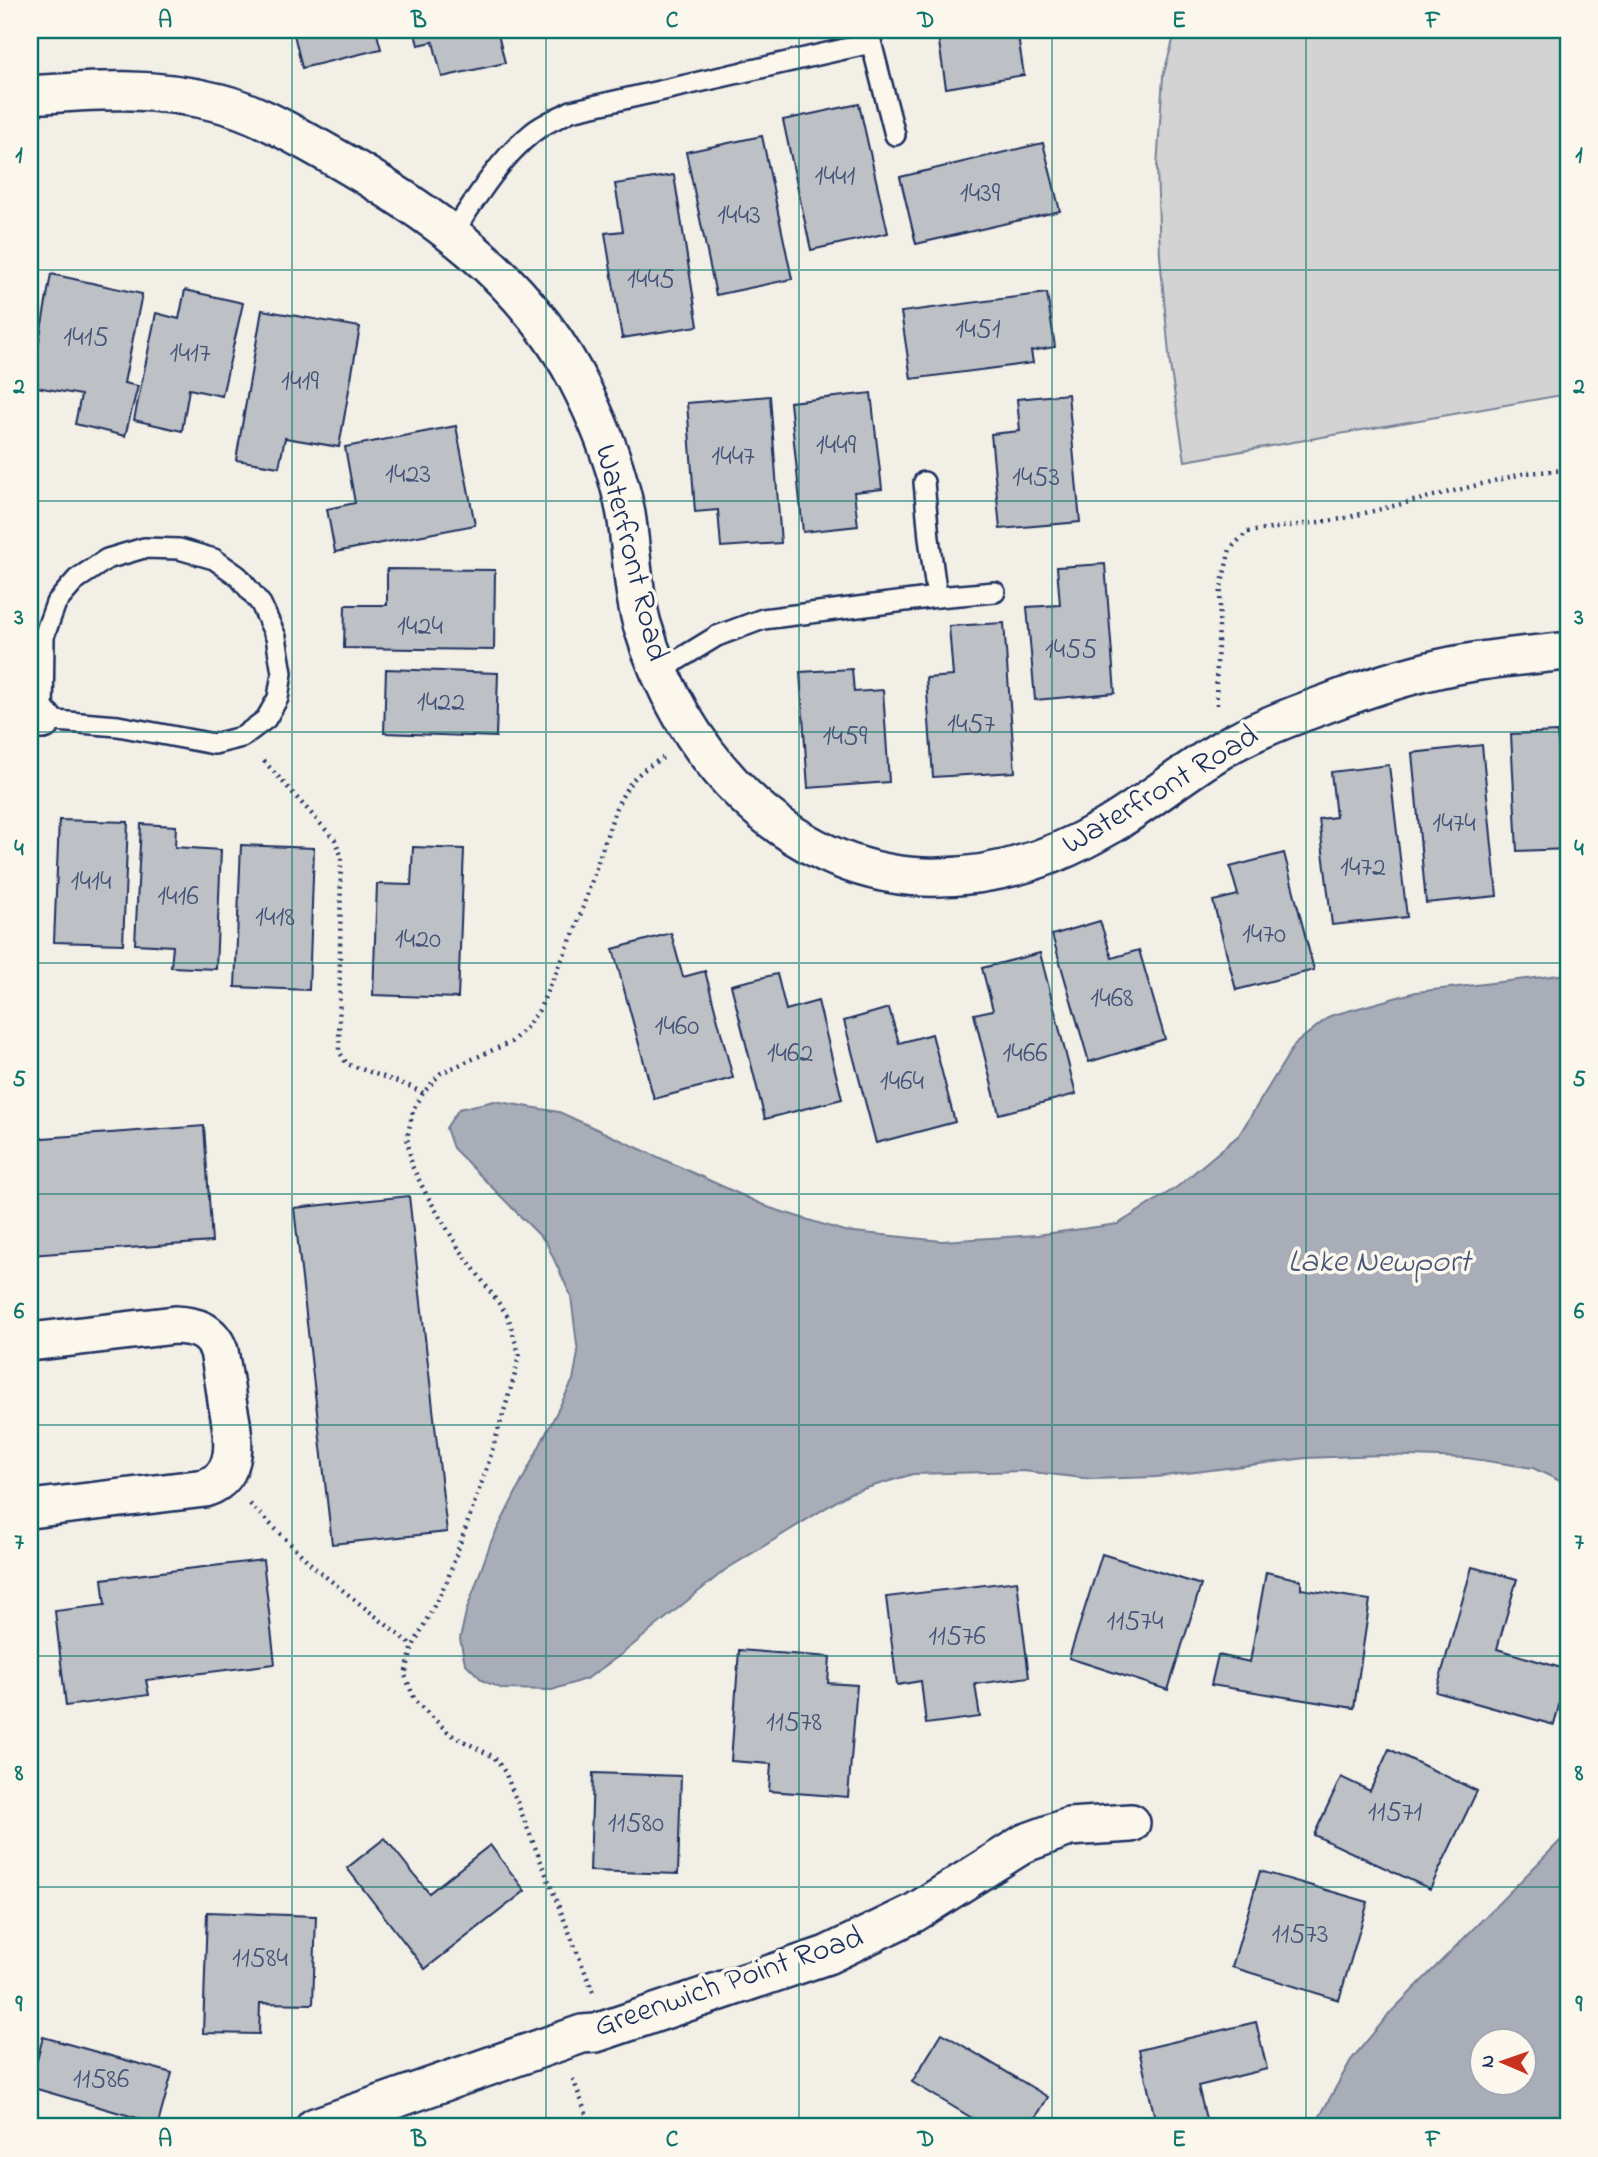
<svg xmlns="http://www.w3.org/2000/svg" width="1598" height="2157" viewBox="0 0 1598 2157" font-family="'Indie Flower',sans-serif">
<style>
.grass{fill:#d2d3d2;stroke:#768198;stroke-width:2}
.water{fill:#a9adb7;stroke:#707b93;stroke-width:2;fill-rule:evenodd}
.building{fill:#bdc0c4;stroke:#1b2f5e;stroke-width:2}
.lines{fill:none;stroke-linecap:round;stroke-linejoin:round}
.service-casing{stroke:#1b2f5e;stroke-width:24}
.minor-casing{stroke:#1b2f5e;stroke-width:42}
.path{stroke:#1b2f5e;stroke-width:4.5;stroke-dasharray:2 5;stroke-linecap:butt}
.service{stroke:#fbf7ec;stroke-width:19}
.minor{stroke:#fbf7ec;stroke-width:37}
.grid{fill:none;stroke:#0f766e;stroke-width:2;stroke-opacity:0.55}
.labels{text-anchor:middle;dominant-baseline:central;stroke-width:7;stroke-linejoin:round;paint-order:stroke}
.number-label{font-size:28px;fill:#445378}
.street-label{font-size:32px;fill:#1b2f5e;stroke:#fbf7ec}
.water-label{font-size:33px;font-style:italic;fill:#465579;stroke:#fbf7ec}
.neatline{fill:none;stroke:#0f766e;stroke-width:2.5}
.grid-label{font-size:23px;text-anchor:middle;font-weight:bold;fill:#0f766e}
</style>
<rect width="100%" height="100%" fill="#f2efe6"/>
<filter id="ink" filterUnits="userSpaceOnUse"><feTurbulence type="fractalNoise" baseFrequency=".0143" numOctaves="2"/><feDisplacementMap in="SourceGraphic" scale="14" xChannelSelector="R" yChannelSelector="G"/><feConvolveMatrix kernelMatrix="1 2 1 2 8 2 1 2 1" color-interpolation-filters="sRGB"/></filter>
<g filter="url(#ink)">
<polygon class="grass" points="1176,30 1568,30 1568,394 1185,461 1170,365 1160,256 1157,167 1163,76"/>
<g class="water">
<polygon points="1568,974 1568,1485 1533,1468 1467,1458 1381,1455 1306,1458 1156,1477 1092,1479 1023,1471 913,1474 850,1493 725,1570 623,1653 588,1678 552,1690 503,1689 483,1681 465,1663 460,1639 466,1612 491,1542 573,1380 578,1353 571,1296 546,1242 453,1148 446,1128 459,1109 494,1101 559,1112 770,1208 844,1231 942,1241 1037,1235 1118,1224 1177,1187 1239,1135 1295,1044 1330,1016 1416,992"/>
<path d="M1568,1833V2127H1314L1351,2060L1391,2012ZM1482,2042H1524V2084H1482Z"/>
</g>
<g class="building">
<polygon points="293,30 376,30 381,49 302,68"/>
<polygon points="414,30 497,30 505,63 442,77 433,42 418,45"/>
<polygon points="937,30 1017,30 1024,75 946,88"/>
<polygon points="859,104 888,233 811,250 783,120"/>
<polygon points="762,136 792,279 716,295 686,152"/>
<polygon points="1043,143 1060,211 916,244 900,177"/>
<polygon points="674,175 698,326 622,338 605,233 623,231 615,184"/>
<polygon points="51,274 142,294 124,383 138,386 125,436 75,424 81,395 31,386"/>
<polygon points="185,290 243,303 222,396 189,389 182,431 134,420 156,313 179,319"/>
<polygon points="1047,293 1055,347 1031,351 1033,363 911,379 901,312"/>
<polygon points="262,310 360,327 339,447 285,438 279,467 236,460"/>
<polygon points="871,393 882,489 854,492 858,526 803,532 790,402"/>
<polygon points="1068,394 1080,522 1000,529 991,434 1020,431 1017,399"/>
<polygon points="770,396 781,543 721,547 718,510 695,512 687,403"/>
<polygon points="456,426 475,525 335,552 327,509 355,503 345,447"/>
<polygon points="1105,564 1115,693 1035,700 1027,607 1060,605 1057,567"/>
<polygon points="387,569 495,570 494,650 344,648 345,605 387,605"/>
<polygon points="1004,623 1015,772 933,777 926,678 953,676 949,626"/>
<polygon points="386,669 498,673 496,737 384,733"/>
<polygon points="852,669 854,692 883,690 889,782 808,788 800,672"/>
<polygon points="1557,732 1559,753 1568,752 1568,849 1517,851 1511,734"/>
<polygon points="1482,745 1497,896 1426,903 1412,753"/>
<polygon points="1389,765 1407,917 1332,925 1319,819 1336,817 1331,772"/>
<polygon points="59,820 128,822 123,944 54,942"/>
<polygon points="141,824 176,826 175,847 221,850 216,969 171,967 173,946 135,944"/>
<polygon points="241,845 314,848 309,990 235,987"/>
<polygon points="413,847 464,849 458,998 373,995 377,884 411,885"/>
<polygon points="1284,853 1314,970 1236,990 1213,901 1238,895 1230,867"/>
<polygon points="1100,921 1112,958 1139,950 1165,1039 1089,1062 1052,935"/>
<polygon points="671,933 683,977 705,971 733,1078 654,1099 613,949"/>
<polygon points="1040,953 1076,1094 999,1114 974,1014 993,1010 982,968"/>
<polygon points="777,974 786,1010 818,1001 842,1099 765,1119 731,985"/>
<polygon points="889,1008 899,1043 932,1034 955,1122 876,1143 844,1021"/>
<polygon points="204,1126 212,1242 30,1255 30,1139"/>
<polygon points="409,1196 447,1532 332,1544 294,1208"/>
<polygon points="1102,1554 1201,1585 1168,1690 1069,1658"/>
<polygon points="263,1560 275,1664 146,1680 149,1695 66,1706 55,1611 105,1605 102,1579"/>
<polygon points="1472,1567 1517,1579 1497,1649 1568,1670 1554,1725 1436,1692"/>
<polygon points="1266,1572 1301,1580 1301,1589 1370,1600 1354,1708 1211,1685 1218,1655 1250,1662"/>
<polygon points="1017,1581 1029,1677 975,1684 980,1717 926,1724 921,1681 897,1685 886,1597"/>
<polygon points="30,1645 37,1705 30,1706"/>
<polygon points="739,1650 830,1657 828,1683 857,1685 848,1797 769,1791 771,1764 731,1761"/>
<polygon points="1389,1749 1477,1791 1430,1889 1314,1835 1341,1777 1370,1791"/>
<polygon points="593,1773 681,1776 678,1874 590,1871"/>
<polygon points="385,1838 429,1893 490,1845 525,1891 425,1969 347,1868"/>
<polygon points="1260,1871 1368,1902 1339,2000 1232,1967"/>
<polygon points="207,1912 316,1916 313,2004 260,2003 259,2034 203,2033"/>
<polygon points="1256,2022 1267,2069 1198,2086 1208,2127 1157,2127 1139,2050"/>
<polygon points="942,2033 1048,2097 1030,2127 987,2127 912,2082"/>
<polygon points="43,2037 172,2073 158,2124 30,2087"/>
</g>
<g class="lines">
<g class="service-casing">
<g id="service">
<polyline points="868,30 895,135"/>
<path d="M453,233C476,198 499,160 532,133C543,124 558,118 571,111L871,43"/>
<polyline points="924,482 929,538 937,597"/>
<polygon points="144,548 179,549 214,559 238,576 261,604 276,637 282,673 278,698 266,719 242,737 214,744 118,726 43,720 44,636 56,603 77,579 107,559"/>
<polyline points="660,675 676,661 717,636 763,619 937,597 995,592"/>
</g>
</g>
<g class="minor-casing">
<g id="minor">
<path d="M30,95C96,90 154,86 220,103C255,112 289,132 320,149C426,208 529,278 583,391C602,429 618,472 626,514C632,550 632,589 642,624C679,750 783,871 923,877C988,879 1049,861 1105,828C1148,803 1187,769 1231,744C1260,728 1292,716 1323,705C1370,687 1418,671 1468,663C1501,657 1535,655 1568,651"/>
<polyline points="30,720 43,720"/>
<path d="M30,1342L175,1325C196,1326 211,1330 219,1351C222,1368 225,1384 227,1401C233,1431 243,1475 205,1488L30,1509"/>
<polyline points="315,2127 582,2034 596,2033 827,1955 914,1913 1025,1843 1069,1827 1131,1823"/>
</g>
</g>
<g class="path">
<polyline points="1217,705 1216,683 1221,587 1230,549 1247,532 1341,519 1526,473 1568,470"/>
<polyline points="264,761 335,840 341,855 339,1051 347,1064 409,1086 423,1093"/>
<polyline points="250,1504 316,1569 413,1646"/>
<path d="M593,1992L505,1772L494,1757L450,1734L415,1701L405,1675L413,1646L447,1581L488,1464L514,1378L519,1355L508,1316L458,1247L426,1194L412,1166L407,1138L413,1111L423,1093L441,1073L511,1042L525,1029L539,1010L576,928L616,808C630,780 636,773 663,758"/>
<polyline points="573,2079 591,2127"/>
</g>
<use href="#service" class="service"/>
<use href="#minor" class="minor"/>
</g>
</g>
<path class="grid" d="M292,30V2127M546,30V2127M799,30V2127M1052,30V2127M1306,30V2127M30,270H1568M30,501H1568M30,732H1568M30,963H1568M30,1194H1568M30,1425H1568M30,1656H1568M30,1887H1568"/>
<g class="labels">
<g class="number-label">
<text x="835" y="177">1441</text>
<text x="980" y="194">1439</text>
<text x="739" y="216">1443</text>
<text x="651" y="280">1445</text>
<text x="978" y="330">1451</text>
<text x="86" y="338">1415</text>
<text x="190" y="354">1417</text>
<text x="300" y="382">1419</text>
<text x="836" y="446">1449</text>
<text x="733" y="457">1447</text>
<text x="408" y="475">1423</text>
<text x="1036" y="478">1453</text>
<text x="420" y="627">1424</text>
<text x="1071" y="650">1455</text>
<text x="441" y="703">1422</text>
<text x="971" y="725">1457</text>
<text x="845" y="737">1459</text>
<text x="1454" y="824">1474</text>
<text x="1363" y="868">1472</text>
<text x="91" y="882">1414</text>
<text x="178" y="897">1416</text>
<text x="275" y="918">1418</text>
<text x="1264" y="935">1470</text>
<text x="418" y="940">1420</text>
<text x="1112" y="999">1468</text>
<text x="677" y="1027">1460</text>
<text x="790" y="1054">1462</text>
<text x="1025" y="1054">1466</text>
<text x="902" y="1082">1464</text>
<text x="1135" y="1622">11574</text>
<text x="957" y="1637">11576</text>
<text x="794" y="1723">11578</text>
<text x="1395" y="1813">11571</text>
<text x="636" y="1824">11580</text>
<text x="1300" y="1935">11573</text>
<text x="260" y="1959">11584</text>
<text x="101" y="2080">11586</text>
</g>
<g class="street-label">
<text transform="translate(630 553) rotate(76)">Waterfront Road</text>
<text transform="translate(1161 791) rotate(-31)">Waterfront Road</text>
<text transform="translate(729 1983) rotate(-19)">Greenwich Point Road</text>
</g>
<g class="water-label">
<text x="1379" y="1263">Lake Newport</text>
</g>
</g>
<rect width="1598" height="2157" fill="none" stroke="#fbf7ec" stroke-width="77"/>
<g transform="translate(1503 2062) rotate(272)"><circle r="33" fill="#fbf7ec" stroke="#a1a7b3" stroke-width="2"/>
<path d="M0-5L12 26L0 18L-12 26Z" fill="#c8321e"/>
<text y="-10" font-size="19" font-weight="bold" text-anchor="middle" fill="#1b2f5e">N</text>
</g>
<rect x="38" y="38" width="1522" height="2080" class="neatline"/>
<g class="grid-label">
<text x="165" y="27">A</text>
<text x="419" y="27">B</text>
<text x="672" y="27">C</text>
<text x="926" y="27">D</text>
<text x="1179" y="27">E</text>
<text x="1433" y="27">F</text>
<text x="19" y="162">1</text>
<text x="1579" y="162">1</text>
<text x="19" y="393">2</text>
<text x="1579" y="393">2</text>
<text x="19" y="624">3</text>
<text x="1579" y="624">3</text>
<text x="19" y="855">4</text>
<text x="1579" y="855">4</text>
<text x="19" y="1086">5</text>
<text x="1579" y="1086">5</text>
<text x="19" y="1318">6</text>
<text x="1579" y="1318">6</text>
<text x="19" y="1549">7</text>
<text x="1579" y="1549">7</text>
<text x="19" y="1780">8</text>
<text x="1579" y="1780">8</text>
<text x="19" y="2011">9</text>
<text x="1579" y="2011">9</text>
<text x="165" y="2146">A</text>
<text x="419" y="2146">B</text>
<text x="672" y="2146">C</text>
<text x="926" y="2146">D</text>
<text x="1179" y="2146">E</text>
<text x="1433" y="2146">F</text>
</g>
</svg>
